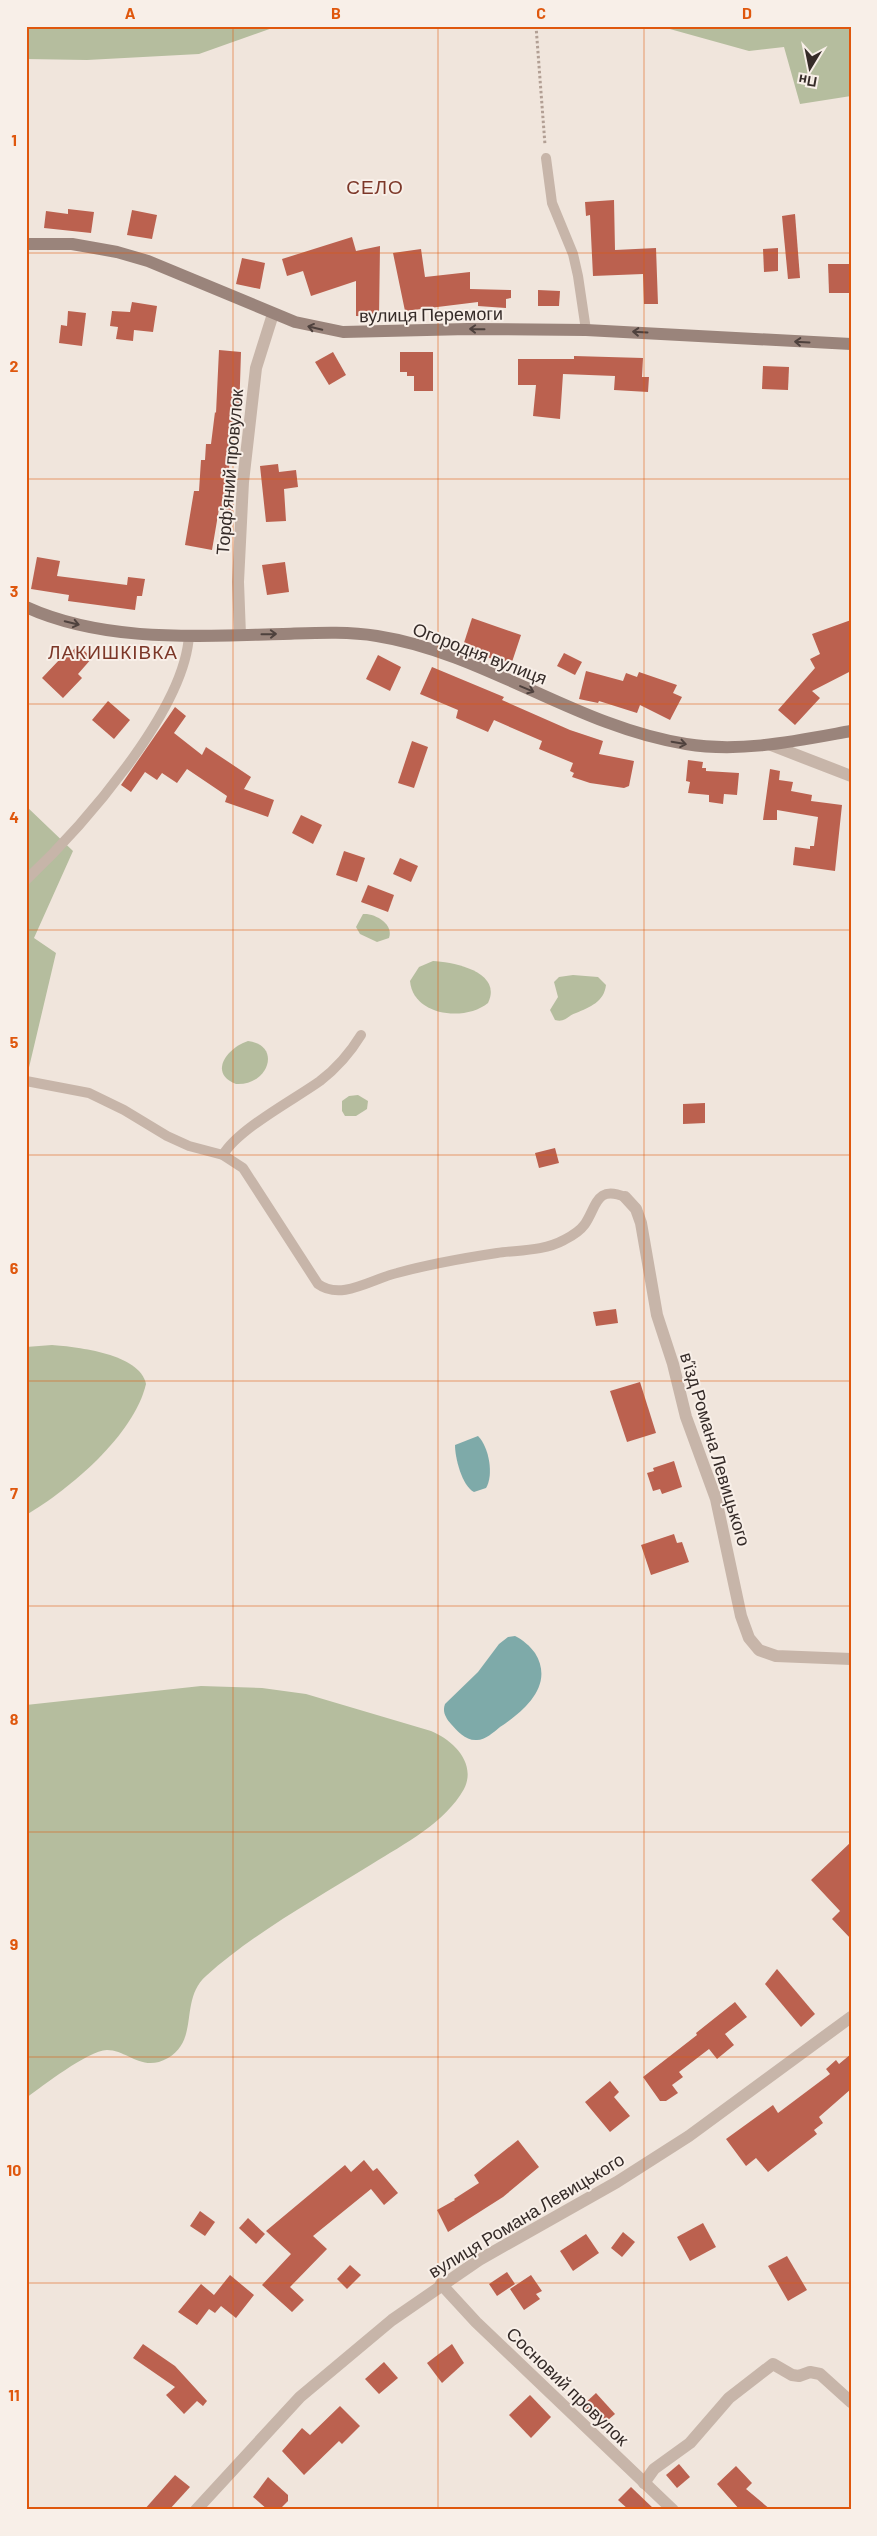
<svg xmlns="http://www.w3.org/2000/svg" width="877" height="2536" viewBox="0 0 877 2536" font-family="Barlow,sans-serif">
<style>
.green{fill:#b5bd9e}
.water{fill:#7eaaa9}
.building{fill:#bb614f}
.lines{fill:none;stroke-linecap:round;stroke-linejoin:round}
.path{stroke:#b29f94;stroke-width:3;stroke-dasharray:2.5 2.5;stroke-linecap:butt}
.lane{stroke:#c7b5a9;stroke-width:10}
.street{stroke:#c7b5a9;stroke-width:12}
.secondary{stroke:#9a847b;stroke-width:12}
.oneway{stroke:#4e413d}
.grid{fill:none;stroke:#df570d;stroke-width:1;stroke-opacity:0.55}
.labels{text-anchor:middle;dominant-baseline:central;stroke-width:4;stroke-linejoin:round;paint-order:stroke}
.street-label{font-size:18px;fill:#352b28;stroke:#f8efe8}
.neighbourhood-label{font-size:19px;letter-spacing:1px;fill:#7c3728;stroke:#f8efe8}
.neatline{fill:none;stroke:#df570d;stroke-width:2}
.grid-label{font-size:16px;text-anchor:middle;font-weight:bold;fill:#df570d}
</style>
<rect width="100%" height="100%" fill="#f0e5dc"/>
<g class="green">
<polygon points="26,26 278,26 199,54 87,60 26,59"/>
<polygon points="659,26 851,26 851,96 800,104 784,47 749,51"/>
<polygon points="26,806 73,851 34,938 56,953 27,1076"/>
<path d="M363,914C375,913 394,924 389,938L377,942L360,934L356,927Z"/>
<path d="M433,961C454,962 503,972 488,1003C465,1022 413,1016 410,981L419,967Z"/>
<path d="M573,975L598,977L606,985C604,1002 590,1007 576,1013C567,1016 565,1023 555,1020L550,1010L558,997L554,982L559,977Z"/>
<path d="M248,1041C282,1045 269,1086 236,1084C208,1073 227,1048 248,1041Z"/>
<polygon points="358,1095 368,1101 367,1109 356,1116 345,1116 342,1111 342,1101 349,1096"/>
<path d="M52,1345C78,1347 140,1354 146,1384C134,1435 70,1489 26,1515V1347Z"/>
<path d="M201,1686L262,1688L306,1694L431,1731C453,1740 477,1763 464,1789C445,1823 404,1844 372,1864C316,1899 255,1932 206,1976C179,2000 200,2039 168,2058C142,2073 128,2050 107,2050C87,2051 43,2086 26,2098V1705Z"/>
</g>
<g class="water">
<path d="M478,1436C489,1447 494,1475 486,1488L474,1492C462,1486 455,1458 455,1445Z"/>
<path d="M515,1636C523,1640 530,1646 535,1653C555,1685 524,1711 500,1727C494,1732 485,1740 477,1740C466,1741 457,1731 451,1724C446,1718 442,1712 445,1704L478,1672L499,1644L508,1637Z"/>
</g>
<g class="building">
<polygon points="614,200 615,250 656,248 658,304 644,304 643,274 593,276 590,215 586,216 585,202"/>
<polygon points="68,209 94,212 91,233 44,228 46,211 68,214"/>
<polygon points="132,210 157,215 152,239 127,235"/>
<polygon points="795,214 800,278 788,279 782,216"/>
<polygon points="352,237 356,251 380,246 379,317 356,316 356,281 311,296 303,271 287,276 282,259"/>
<polygon points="778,248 778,271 764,272 763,249"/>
<polygon points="421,249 425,277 470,272 470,289 511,290 511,298 506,299 506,308 478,306 478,302 405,311 393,253"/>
<polygon points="242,258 265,263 260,289 236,284"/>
<polygon points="828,264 851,264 851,293 829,293"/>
<polygon points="538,290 560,291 559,306 538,306"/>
<polygon points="132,302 157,306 153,332 134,330 133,341 116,339 118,327 110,326 112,311 130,312"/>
<polygon points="68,311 86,313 82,346 59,343 61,325 67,326"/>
<polygon points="219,350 241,352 239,415 242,415 240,432 232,431 227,494 234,495 233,511 219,509 212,550 185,545 194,491 199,491 201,460 205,460 206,444 211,444 215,412 216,413"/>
<polygon points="333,352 346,375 329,385 315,362"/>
<polygon points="400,352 433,352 433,391 414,391 414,376 407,376 407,372 400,372"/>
<polygon points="574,356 643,358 642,377 649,377 648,392 614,390 615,376 563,374 560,419 533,416 536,385 518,385 518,359 574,359"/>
<polygon points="763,366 789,367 788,390 762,389"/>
<polygon points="278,464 279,472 296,470 298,487 284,489 286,521 266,522 260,466"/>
<polygon points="37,557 60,561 57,576 127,585 128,577 145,579 142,596 137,596 135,610 68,601 69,595 31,589"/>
<polygon points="285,562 289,592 267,595 262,565"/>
<polygon points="472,618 521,635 511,665 462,649"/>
<polygon points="851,620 851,671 812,691 820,698 795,725 778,710 815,668 810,659 820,654 812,634"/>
<polygon points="78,645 92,658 78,674 82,678 63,698 42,678 61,658 64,660"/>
<polygon points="564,653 582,662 575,675 557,666"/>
<polygon points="378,655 401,667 390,691 366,679"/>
<polygon points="432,667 504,697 502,700 570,730 603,741 599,754 634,761 629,786 624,788 590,783 572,777 574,773 570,771 573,763 539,749 542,741 494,720 488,732 456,718 458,710 420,694"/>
<polygon points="586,671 623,681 626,673 637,677 639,672 677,685 673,693 682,697 670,720 640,705 637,713 599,701 598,703 579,699"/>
<polygon points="108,701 130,720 114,739 92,720"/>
<polygon points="175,707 186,716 174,733 202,755 206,747 251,777 244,789 274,800 268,817 225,802 227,796 187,769 177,783 162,773 157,780 145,772 131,792 121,785"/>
<polygon points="412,741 428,747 414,788 398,783"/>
<polygon points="688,760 703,762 702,768 706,768 706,771 739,773 737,795 724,794 723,804 709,802 709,795 688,793 690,782 686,781"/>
<polygon points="770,769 780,771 779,780 793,782 791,791 812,795 811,801 842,805 835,871 793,865 795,847 810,849 810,846 814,846 818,817 777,810 777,820 763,820"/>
<polygon points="301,815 322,825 313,844 292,833"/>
<polygon points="344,851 365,858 357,882 336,875"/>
<polygon points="400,858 418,866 411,882 393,874"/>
<polygon points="368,885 394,895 388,912 361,902"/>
<polygon points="705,1103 705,1123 683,1124 683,1104"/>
<polygon points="555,1148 559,1163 539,1168 535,1153"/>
<polygon points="616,1309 618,1323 596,1326 593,1312"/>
<polygon points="640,1382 656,1433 627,1442 610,1391"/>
<polygon points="674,1461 682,1487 662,1494 660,1489 653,1491 647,1473 654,1471 653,1468"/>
<polygon points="674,1534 677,1543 682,1542 689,1562 651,1575 641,1545"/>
<polygon points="851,1842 851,1939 832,1919 840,1911 811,1880"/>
<polygon points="777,1969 815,2014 801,2027 765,1984"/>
<polygon points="735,2002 747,2017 725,2034 734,2045 717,2059 709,2049 679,2072 683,2077 672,2085 678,2093 666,2101 660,2101 643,2077 697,2035 696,2033"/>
<polygon points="851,2054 851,2089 819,2117 823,2123 814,2130 817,2134 768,2172 756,2158 746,2166 726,2139 773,2105 778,2113 830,2074 826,2069 836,2060 839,2064"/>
<polygon points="610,2081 619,2092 614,2097 630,2116 610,2132 585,2102"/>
<polygon points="518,2140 539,2167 503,2197 448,2232 437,2210 455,2200 454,2199 479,2183 474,2175"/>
<polygon points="364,2160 373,2171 377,2168 398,2193 384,2205 371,2189 313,2236 327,2249 290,2287 304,2300 292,2312 262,2285 291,2254 266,2231 345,2165 351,2172"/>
<polygon points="200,2211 215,2222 205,2236 190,2226"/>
<polygon points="248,2218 265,2234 256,2244 239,2228"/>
<polygon points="703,2223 716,2247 690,2261 677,2237"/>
<polygon points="623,2232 635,2242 622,2257 611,2248"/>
<polygon points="586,2234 599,2253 573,2271 560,2251"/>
<polygon points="787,2256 807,2290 788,2301 768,2266"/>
<polygon points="350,2265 361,2275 347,2289 337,2279"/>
<polygon points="507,2272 515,2284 497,2296 489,2284"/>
<polygon points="230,2275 254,2295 236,2318 221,2306 215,2313 209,2309 197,2325 178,2312 201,2284 214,2295"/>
<polygon points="531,2275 542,2291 536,2294 540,2299 524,2310 510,2289"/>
<polygon points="143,2344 175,2366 207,2401 203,2406 197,2401 184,2414 166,2395 175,2387 133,2358"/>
<polygon points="452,2344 464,2363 442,2383 427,2363"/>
<polygon points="384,2362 398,2378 379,2394 365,2379"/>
<polygon points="596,2393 615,2414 601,2426 583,2405"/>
<polygon points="530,2395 551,2417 531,2438 509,2415"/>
<polygon points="340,2406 360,2426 342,2444 339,2441 304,2475 282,2451 302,2428 310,2435"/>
<polygon points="679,2464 690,2477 677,2488 666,2475"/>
<polygon points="736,2466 752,2483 746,2489 771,2510 740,2510 717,2484"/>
<polygon points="175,2475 190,2487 169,2510 144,2510"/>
<polygon points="268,2477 288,2495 288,2501 279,2510 268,2510 253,2497"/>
<polygon points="631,2487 655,2510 629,2510 618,2500"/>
</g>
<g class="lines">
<polyline class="path" points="536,26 545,145"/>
<g class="lane">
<polyline points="546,158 552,203 573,254 578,276 586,330"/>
<path d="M26,880C81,828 185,711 189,635"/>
<path d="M26,1081L89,1093L124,1110L167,1136L189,1146L223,1155L243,1168L318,1284C341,1301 372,1279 397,1273C430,1264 464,1258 497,1253C519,1250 544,1251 564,1240C572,1236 580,1231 585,1224C597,1206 596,1185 625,1197"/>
<path d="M223,1155C238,1129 295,1099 320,1081C337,1068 350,1053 361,1035"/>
</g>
<g class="street">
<polyline points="240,635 238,582 243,482 256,368 273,314"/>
<polyline points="771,745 851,776"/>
<polyline points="625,1197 636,1209 641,1223 657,1315 673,1364 686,1417 716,1499 741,1616 749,1638 759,1650 776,1656 851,1659"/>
<polyline points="441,2284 476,2322 673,2510"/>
<polyline points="644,2483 654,2469 690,2443 729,2398 773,2364 792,2375 799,2376 810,2372 820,2374 851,2402"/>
<polyline points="196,2510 300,2397 392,2320 479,2260 617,2182 689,2136 851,2017"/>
</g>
<g class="secondary">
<polyline points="26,244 72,244 117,252 148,261 295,322 343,332 468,329 586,330 851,344"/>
<path d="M26,607C105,643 199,636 283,634C314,633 346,631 377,636C485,653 577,727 686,744C741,753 796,741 851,731"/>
</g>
</g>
<defs><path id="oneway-shaft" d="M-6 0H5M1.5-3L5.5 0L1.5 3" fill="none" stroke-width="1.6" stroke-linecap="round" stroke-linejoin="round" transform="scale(1.25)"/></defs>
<g class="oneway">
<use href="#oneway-shaft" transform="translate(315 328) rotate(-167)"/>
<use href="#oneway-shaft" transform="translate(477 329) rotate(-179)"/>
<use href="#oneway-shaft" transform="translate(640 332) rotate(-177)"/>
<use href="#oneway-shaft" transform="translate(802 342) rotate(-177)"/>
<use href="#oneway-shaft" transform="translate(72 623) rotate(14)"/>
<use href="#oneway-shaft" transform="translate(269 634) rotate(-1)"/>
<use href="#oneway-shaft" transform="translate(527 689) rotate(23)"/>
<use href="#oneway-shaft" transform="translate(679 743) rotate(10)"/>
</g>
<path class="grid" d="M233,26V2510M438,26V2510M644,26V2510M26,253H851M26,479H851M26,704H851M26,930H851M26,1155H851M26,1381H851M26,1606H851M26,1832H851M26,2057H851M26,2283H851"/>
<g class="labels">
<g class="street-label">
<text transform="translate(431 314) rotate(-1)">вулиця Перемоги</text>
<text transform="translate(229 472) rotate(-85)">Торф'яний провулок</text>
<text transform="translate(480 653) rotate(21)">Огородня вулиця</text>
<text transform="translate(716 1449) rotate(73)">в’їзд Романа Левицького</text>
<text transform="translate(526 2215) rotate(-31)">вулиця Романа Левицького</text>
<text transform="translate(568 2386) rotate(44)">Сосновий провулок</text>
</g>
<g class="neighbourhood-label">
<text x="375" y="186">СЕЛО</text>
<text x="113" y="651">ЛАКИШКІВКА</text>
</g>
</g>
<rect width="877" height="2536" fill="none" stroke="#f8efe8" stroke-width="55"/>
<g transform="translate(810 68) rotate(190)" stroke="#f8efe8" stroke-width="4" paint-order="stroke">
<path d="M0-4L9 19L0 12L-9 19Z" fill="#352b28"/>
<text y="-8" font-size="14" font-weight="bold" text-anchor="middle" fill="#352b28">Пн</text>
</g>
<rect x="28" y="28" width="822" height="2480" class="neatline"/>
<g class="grid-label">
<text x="130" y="19">A</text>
<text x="336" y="19">B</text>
<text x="541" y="19">C</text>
<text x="747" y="19">D</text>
<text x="14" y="146">1</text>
<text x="14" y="372">2</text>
<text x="14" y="597">3</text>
<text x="14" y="823">4</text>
<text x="14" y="1048">5</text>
<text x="14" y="1274">6</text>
<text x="14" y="1499">7</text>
<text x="14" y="1725">8</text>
<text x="14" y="1950">9</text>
<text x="14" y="2176">10</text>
<text x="14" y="2401">11</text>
</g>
</svg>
